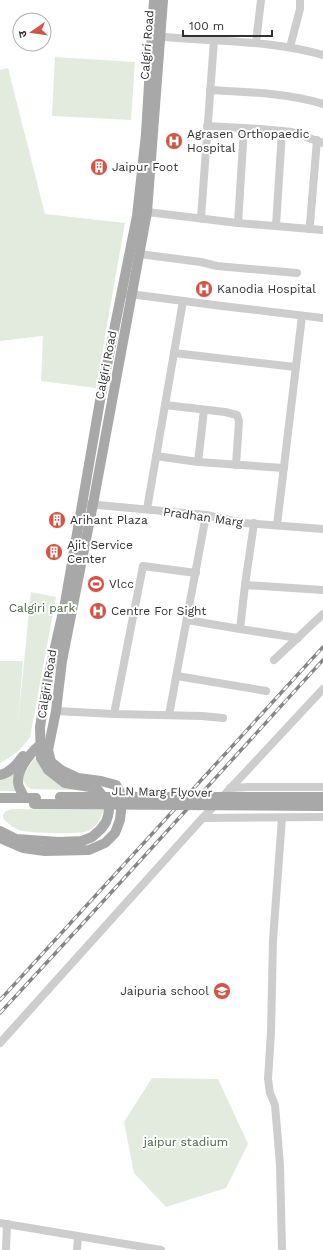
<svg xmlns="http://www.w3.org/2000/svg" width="323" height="1250" viewBox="0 0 323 1250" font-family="'Work Sans','Noto Sans Devanagari',sans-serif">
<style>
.green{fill:#e3ebdf}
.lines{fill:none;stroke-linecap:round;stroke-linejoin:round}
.minor{stroke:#cdcdcd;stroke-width:8}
.major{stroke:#a8a8a8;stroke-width:10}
.rail-casing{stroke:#858585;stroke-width:3.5}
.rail{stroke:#fff;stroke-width:2;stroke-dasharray:6;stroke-linecap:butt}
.major-bridge{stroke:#a8a8a8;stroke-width:10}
.labels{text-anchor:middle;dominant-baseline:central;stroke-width:4;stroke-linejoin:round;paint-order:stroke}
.street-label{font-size:12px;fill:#303030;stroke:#fff}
.poi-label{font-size:12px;fill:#303030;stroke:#fff;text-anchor:start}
.park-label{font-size:12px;fill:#4c6742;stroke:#fff}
</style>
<rect width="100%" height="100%" fill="#fff"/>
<g class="green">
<polygon points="55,57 135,62 131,120 52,116"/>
<polygon points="8,68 45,214 125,223 96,388 41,381 43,336 0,341 0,70"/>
<path d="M31,592L56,597L30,737C22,749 12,757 0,763V661H23L18,722Z"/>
<path d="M37,755C39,762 40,770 46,775C57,785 86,788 101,791L31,789C26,785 22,782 22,776Z"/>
<path d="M16,771C11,779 12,783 17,791H0V781Z"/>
<path d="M12,809L104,810C101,818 96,827 88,831C78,835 35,833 23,831C16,830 8,824 3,818V815L6,811Z"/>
<polygon points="152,1078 218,1079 248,1144 226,1188 166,1207 134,1173 124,1122"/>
</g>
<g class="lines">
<g class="minor">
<path d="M155,36C211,42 268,39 323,55"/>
<polyline points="256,43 261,0"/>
<polyline points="290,47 300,9 300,0"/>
<path d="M210,90C246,92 288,93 323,104"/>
<polyline points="207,126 261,129 292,132 323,143"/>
<polyline points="147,212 238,223 323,230"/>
<polyline points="201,218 214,40"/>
<polyline points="238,223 244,128"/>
<polyline points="276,226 282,131"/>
<polyline points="309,229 310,224 317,140"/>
<polyline points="139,254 201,262 217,266 297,273"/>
<polyline points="122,293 222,306 323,318"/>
<polyline points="174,353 295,367"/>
<polyline points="165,405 225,412 237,415 239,421 236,465"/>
<polyline points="156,456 198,462 284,468"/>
<polyline points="198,462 204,410"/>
<polyline points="87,504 206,515 244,523 323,529"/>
<polyline points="147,509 183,301"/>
<polyline points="254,523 245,585 240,629 298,638"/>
<polyline points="277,525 302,316"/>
<polyline points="245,585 323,590"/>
<polyline points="187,620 240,629"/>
<polyline points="274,660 323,614"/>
<polyline points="177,676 266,691"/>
<polyline points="56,711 114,714 202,716 223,718"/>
<polyline points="114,714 143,566 196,573"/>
<polyline points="169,715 206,515"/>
<polyline points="230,788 249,787 323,787"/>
<polyline points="203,818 323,817"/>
<polyline points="0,1043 199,822 323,689"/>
<polyline points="0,1223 161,1250"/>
<polyline points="6,1250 7,1224"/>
<polyline points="77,1250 78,1237"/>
<polyline points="282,1250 280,1165 275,1105 270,1093 268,1079 271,1032 273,940 282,818"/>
</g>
<g class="major">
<path d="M0,775C10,773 17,764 23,756"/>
<polyline points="0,798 36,798"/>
<path d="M25,798C22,793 17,786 18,780C18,768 33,749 43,743"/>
<polyline points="0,831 16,839 59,842 82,841 92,837 101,829 106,822 108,816 109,810 106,801 98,790 90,787 65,783 48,770 41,758 40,727 48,678 65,603 101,395 137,216 146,134 154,0"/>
<polyline points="0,838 23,848 45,851 89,850 105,843 115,833 120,820 122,801 120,792 116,785 101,781 78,778 61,770 51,762 48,750 56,711 62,661 93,504 147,212 163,0"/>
</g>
<g class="rail-casing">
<g id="rail">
<polyline points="0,1000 323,647"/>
<polyline points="0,1013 87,919 323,660"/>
</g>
</g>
<use href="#rail" class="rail"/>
<g class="major-bridge">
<polyline points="60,797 323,797"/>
<polyline points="34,804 323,806"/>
</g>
</g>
<defs>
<g id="hospital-disc" transform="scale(0.9)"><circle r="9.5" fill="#d25446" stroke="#fff"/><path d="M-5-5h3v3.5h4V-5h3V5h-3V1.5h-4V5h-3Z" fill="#fff"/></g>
<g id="building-disc" transform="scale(0.9)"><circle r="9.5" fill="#d25446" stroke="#fff"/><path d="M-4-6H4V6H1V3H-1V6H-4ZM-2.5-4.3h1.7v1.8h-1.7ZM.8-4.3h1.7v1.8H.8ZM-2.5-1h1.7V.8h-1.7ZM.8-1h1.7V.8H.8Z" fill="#fff"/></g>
<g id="stadium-disc" transform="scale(0.9)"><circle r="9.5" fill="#d25446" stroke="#fff"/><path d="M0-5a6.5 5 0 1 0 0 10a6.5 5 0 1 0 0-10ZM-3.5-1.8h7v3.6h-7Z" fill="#fff"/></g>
<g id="school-disc" transform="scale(0.9)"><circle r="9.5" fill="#d25446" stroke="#fff"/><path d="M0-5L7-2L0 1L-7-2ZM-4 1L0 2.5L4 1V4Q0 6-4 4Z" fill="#fff"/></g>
</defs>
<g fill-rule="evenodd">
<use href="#hospital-disc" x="174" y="141"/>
<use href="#building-disc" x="99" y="167"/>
<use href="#hospital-disc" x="204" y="289"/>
<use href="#building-disc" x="57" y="520"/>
<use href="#building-disc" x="54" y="552"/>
<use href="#stadium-disc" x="96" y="584"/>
<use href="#hospital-disc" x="98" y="611"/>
<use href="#school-disc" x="222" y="991"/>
</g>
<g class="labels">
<g class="street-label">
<text transform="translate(147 45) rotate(-86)">Calgiri Road</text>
<text transform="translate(106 365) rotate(-79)">Calgiri Road</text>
<text transform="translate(203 517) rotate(8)">Pradhan Marg</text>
<text transform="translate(47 684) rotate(-81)">Calgiri Road</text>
<text transform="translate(162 792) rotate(1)">JLN Marg Flyover</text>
</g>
<g class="poi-label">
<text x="187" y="134">Agrasen Orthopaedic<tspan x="187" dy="14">Hospital</tspan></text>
<text x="112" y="167">Jaipur Foot</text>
<text x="217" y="289">Kanodia Hospital</text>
<text x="70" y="520">Arihant Plaza</text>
<text x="67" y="545">Ajit Service<tspan x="67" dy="14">Center</tspan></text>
<text x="109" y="584">Vlcc</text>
<text x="111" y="611">Centre For Sight</text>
<text x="209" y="991" text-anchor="end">Jaipuria school</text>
</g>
<g class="park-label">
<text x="42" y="608">Calgiri park</text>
<text x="186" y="1142">jaipur stadium</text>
</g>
</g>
<g transform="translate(32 32) rotate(257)"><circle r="19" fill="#ffffff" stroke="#acacac"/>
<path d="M0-3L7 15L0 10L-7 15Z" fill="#d25446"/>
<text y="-6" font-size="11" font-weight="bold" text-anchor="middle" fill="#303030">उ</text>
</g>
<path d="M183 30v6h89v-6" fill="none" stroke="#303030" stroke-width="2"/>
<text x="189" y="30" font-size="12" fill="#303030" stroke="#ffffff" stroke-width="3" paint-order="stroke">100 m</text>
</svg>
